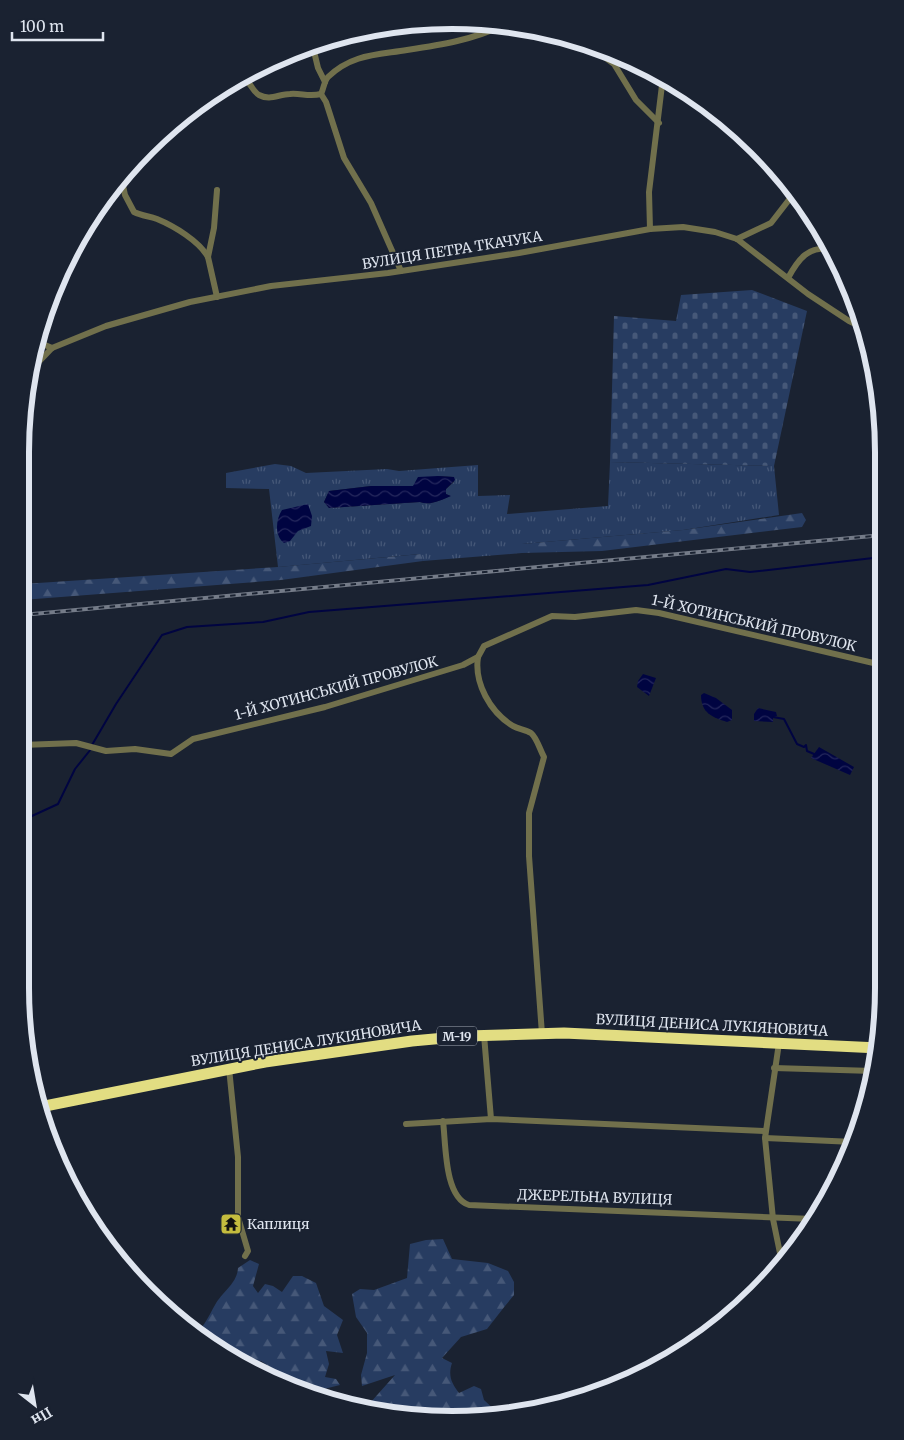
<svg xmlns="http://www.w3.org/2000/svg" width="904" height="1440" viewBox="0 0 904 1440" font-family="Merriweather,serif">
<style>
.grass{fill:url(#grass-tufts);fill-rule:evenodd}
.forest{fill:url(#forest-firs)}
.cemetery{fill:url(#cemetery-stones)}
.water{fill:url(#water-waves)}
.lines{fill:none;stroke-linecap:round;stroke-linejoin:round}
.stream{stroke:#000441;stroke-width:2}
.street{stroke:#71704c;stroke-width:6}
.highway{stroke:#e2dd82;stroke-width:11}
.rail-casing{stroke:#747b88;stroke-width:4}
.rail{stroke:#1a2231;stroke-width:2;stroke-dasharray:5.5;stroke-linecap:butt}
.labels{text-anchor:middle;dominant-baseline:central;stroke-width:4;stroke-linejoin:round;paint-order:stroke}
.shield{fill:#1a2231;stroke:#a4aab6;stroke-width:1}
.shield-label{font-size:12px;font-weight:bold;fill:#dfe5ef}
.street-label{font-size:14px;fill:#dfe5ef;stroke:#1a2231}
.poi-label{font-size:14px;fill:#dfe5ef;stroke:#1a2231;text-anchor:start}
.rim{fill:none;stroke:#dfe5ef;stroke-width:6}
</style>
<defs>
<pattern id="grass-tufts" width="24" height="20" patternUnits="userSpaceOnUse" patternTransform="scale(1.25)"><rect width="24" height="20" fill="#273c61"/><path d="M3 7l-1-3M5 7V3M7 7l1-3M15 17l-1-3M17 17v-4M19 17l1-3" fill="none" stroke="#465878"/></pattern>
<pattern id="forest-firs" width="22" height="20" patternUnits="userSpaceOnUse" patternTransform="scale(1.25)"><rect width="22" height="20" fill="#273c61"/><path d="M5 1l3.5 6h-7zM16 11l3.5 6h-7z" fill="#465878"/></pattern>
<pattern id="cemetery-stones" width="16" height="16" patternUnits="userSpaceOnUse" patternTransform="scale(1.25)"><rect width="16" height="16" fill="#273c61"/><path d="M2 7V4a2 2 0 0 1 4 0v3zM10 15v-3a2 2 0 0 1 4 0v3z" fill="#465878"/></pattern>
<pattern id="water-waves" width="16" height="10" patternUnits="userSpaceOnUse" patternTransform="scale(1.25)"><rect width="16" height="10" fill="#000441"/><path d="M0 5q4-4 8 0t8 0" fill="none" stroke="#25285d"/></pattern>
</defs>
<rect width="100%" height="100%" fill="#1a2231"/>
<path class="grass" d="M610,462L774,466L779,515L683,530L522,544V553L423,561L420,554L278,567L269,489L226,488V473L275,464L291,466L306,473L387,469L399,471L478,465V496L510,495L507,514L608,506ZM438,476L454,477V482L446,489V494L450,496C441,500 430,506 420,502L329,508L324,502L329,491L371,486H413Z"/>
<g class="forest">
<polygon points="802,513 806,520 802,527 602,551 522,553 522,544 683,530"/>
<polygon points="421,554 423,561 281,580 22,600 23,584 278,567"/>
<path d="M443,1239L452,1259L488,1263L508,1271L514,1282V1295L505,1306L487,1329L461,1337L442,1358L452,1363C448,1375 451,1383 459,1393L474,1386L481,1389L484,1400L499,1414L452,1420L371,1407L370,1403L395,1375L362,1386L361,1375L367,1353V1333L356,1317L352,1294L360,1289L374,1290L407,1278L410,1244L426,1240Z"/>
<path d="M250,1260L259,1264L253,1286L258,1293L265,1284L273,1286L282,1292L293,1276H302L316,1283L324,1306L343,1320L337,1335L343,1353L326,1351L329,1364L325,1377L336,1379L340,1385L320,1390L311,1396L279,1379L278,1372L261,1361L251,1364L195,1334C205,1326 209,1315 215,1305C222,1292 237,1284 238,1268Z"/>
</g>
<polygon class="cemetery" points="752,290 807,311 774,466 610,462 614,316 676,321 681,295"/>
<g class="water">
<path d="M438,476L454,477L455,480L446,489V494L451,496C441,500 430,506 420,502L329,508L324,502L329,491L371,486H413L418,477Z"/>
<path d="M308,504L312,516L311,526L298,531L290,541L284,543C274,535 276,519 282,510Z"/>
<polygon points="643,674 656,678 649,696 637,687 638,681"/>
<path d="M704,693L716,698L732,710V720L727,722C712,717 701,713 701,695Z"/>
<polygon points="758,708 776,712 777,716 773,717 773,722 754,721 754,714"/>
<polygon points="819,747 854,767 850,775 811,758"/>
</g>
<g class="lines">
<g class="stream">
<polyline points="773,717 784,719 797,744 804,747 806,745 807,751 814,754"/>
<polyline points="92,745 116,704 162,635 187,627 263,622 309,612 648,585 726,569 750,572 882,557"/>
<polyline points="21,821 58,804 75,769 91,749"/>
</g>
<g class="street">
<polyline points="312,43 318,68 325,82"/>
<polyline points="587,44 614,64 636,100 659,123"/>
<path d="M241,76C250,80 251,90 259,95C270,101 279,94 290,94C301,93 309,97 321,94C324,88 324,81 328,77C352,54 377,55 407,50C440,45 473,40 503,25"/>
<polyline points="321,94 326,102 344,158 371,203 401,271"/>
<path d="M121,176L125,195L134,212C142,216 149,216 157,219C174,226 199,241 208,257L217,297"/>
<polyline points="650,229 649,192 663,77"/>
<polyline points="737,239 771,223 795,192"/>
<polyline points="208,257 214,228 217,190"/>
<path d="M788,278C799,258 808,246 832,249"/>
<polyline points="38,342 52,348"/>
<polyline points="31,370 52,348 106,326 190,302 271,286 388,273 519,253 650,229 683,227 715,232 737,239 808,294 849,321 864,328"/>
<path d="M478,657C474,683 490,712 513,726C519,729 526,730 531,733C537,738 540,750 544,757L529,813V856L542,1034"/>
<polyline points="22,745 76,743 106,751 135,749 171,754 193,739 325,707 463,665 478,657 484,646 552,616 575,617 636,610 659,613 882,665"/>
<polyline points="484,1035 491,1119"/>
<polyline points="779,1043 765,1138 773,1219 782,1263"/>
<polyline points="229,1068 238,1157 238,1217 248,1251 245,1256"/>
<polyline points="774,1068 873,1071"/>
<path d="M443,1121C446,1144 444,1197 469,1205L813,1219"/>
<polyline points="406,1124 491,1119 765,1131"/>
<polyline points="765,1138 854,1142"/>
</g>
<polyline class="highway" points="40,1107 265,1062 412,1041 467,1036 564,1033 879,1048"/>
<g class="rail-casing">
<polyline id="rail" points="22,615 883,535"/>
</g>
<use href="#rail" class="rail"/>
</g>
<defs>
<g id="temple-square" transform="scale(1.125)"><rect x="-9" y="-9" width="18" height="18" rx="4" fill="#c4bc3e" stroke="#1a2231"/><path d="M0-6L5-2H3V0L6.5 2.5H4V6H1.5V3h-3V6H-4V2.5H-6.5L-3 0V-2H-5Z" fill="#111"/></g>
</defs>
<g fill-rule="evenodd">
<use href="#temple-square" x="231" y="1224"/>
</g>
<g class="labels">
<rect class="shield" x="437" y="1026.5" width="40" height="19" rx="4"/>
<g class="shield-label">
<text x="457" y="1036">М-19</text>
</g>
<g class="street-label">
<text transform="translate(452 250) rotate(-9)">ВУЛИЦЯ ПЕТРА ТКАЧУКА</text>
<text transform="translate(754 623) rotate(13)">1-Й ХОТИНСЬКИЙ ПРОВУЛОК</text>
<text transform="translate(336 688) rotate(-15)">1-Й ХОТИНСЬКИЙ ПРОВУЛОК</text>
<text transform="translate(712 1025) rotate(3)">ВУЛИЦЯ ДЕНИСА ЛУКІЯНОВИЧА</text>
<text transform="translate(306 1043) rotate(-9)">ВУЛИЦЯ ДЕНИСА ЛУКІЯНОВИЧА</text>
<text transform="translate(595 1197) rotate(2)">ДЖЕРЕЛЬНА ВУЛИЦЯ</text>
</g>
<g class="poi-label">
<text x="247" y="1224">Каплиця</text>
</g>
</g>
<path d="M0 0H904V1440H0ZM452 29H452A423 423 0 0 1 875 452V988A423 423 0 0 1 452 1411H452A423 423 0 0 1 29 988V452A423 423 0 0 1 452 29Z" fill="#1a2231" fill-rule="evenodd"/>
<path class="rim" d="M452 29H452A423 423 0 0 1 875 452V988A423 423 0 0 1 452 1411H452A423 423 0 0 1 29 988V452A423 423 0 0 1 452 29Z"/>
<g transform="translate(35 1405) rotate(149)" stroke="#1a2231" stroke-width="4" paint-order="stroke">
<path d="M0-4L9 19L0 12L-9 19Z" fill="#dfe5ef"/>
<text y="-8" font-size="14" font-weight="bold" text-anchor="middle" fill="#dfe5ef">Пн</text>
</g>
<path d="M12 32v8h91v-8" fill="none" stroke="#dfe5ef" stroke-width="2.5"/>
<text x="20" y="32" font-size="15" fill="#dfe5ef" stroke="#1a2231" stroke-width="4" paint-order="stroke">100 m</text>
</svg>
